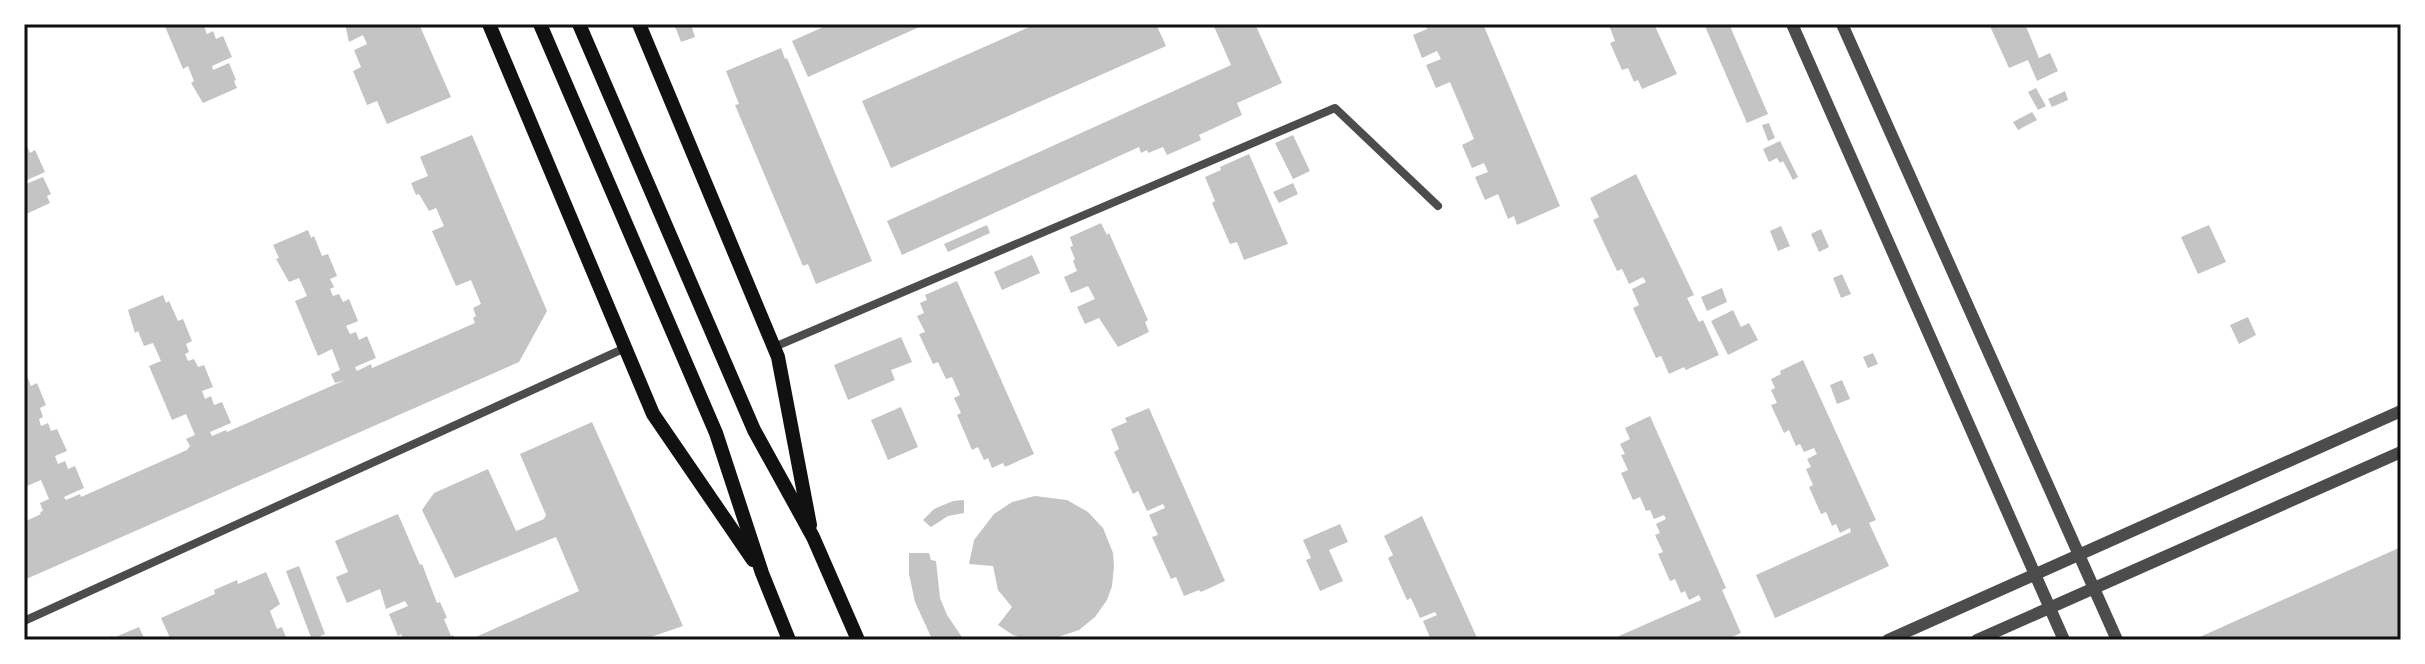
<svg xmlns="http://www.w3.org/2000/svg" width="2425" height="664" viewBox="0 0 2425 664" font-family="Inter,sans-serif">
<style>
.building{fill:#c4c4c4}
.lines{fill:none;stroke-linecap:round;stroke-linejoin:round}
.minor{stroke:#4c4c4c;stroke-width:8}
.tertiary{stroke:#4c4c4c;stroke-width:12}
.primary{stroke:#111;stroke-width:14}
.neatline{fill:none;stroke:#111;stroke-width:3}
</style>
<rect width="100%" height="100%" fill="#fff"/>
<g class="building">
<polygon points="164,24 203,24 207,34 213,31 216,39 223,36 232,57 212,66 213,70 229,63 236,80 234,81 237,88 203,103 191,83 194,81 188,66 183,69"/>
<polygon points="345,24 419,24 451,97 387,124 377,101 367,105 353,71 361,67 354,50 367,44 363,35 349,42"/>
<polygon points="674,24 684,24 685,27 691,25 695,37 681,42"/>
<polygon points="830,24 926,24 808,77 792,41"/>
<polygon points="1036,24 1156,24 1166,46 891,168 862,101"/>
<polygon points="1213,24 1255,24 1282,83 1237,103 1242,115 1199,135 1201,140 1167,155 1163,147 1148,153 1147,150 1141,153 1139,147 902,255 887,221 1231,65"/>
<polygon points="1425,24 1483,24 1560,206 1517,225 1514,216 1508,219 1498,194 1485,200 1475,177 1488,172 1484,163 1472,168 1462,145 1474,139 1450,82 1436,88 1426,65 1441,59 1437,51 1422,58 1413,35 1427,29"/>
<polygon points="1612,24 1654,24 1677,74 1642,89 1638,80 1634,82 1628,68 1622,70 1610,43 1615,41 1609,25"/>
<polygon points="1704,24 1729,24 1768,114 1747,123"/>
<polygon points="1989,24 2025,24 2039,58 2050,53 2058,71 2037,81 2028,60 2009,68"/>
<polygon points="781,48 785,59 787,58 872,261 816,284 808,264 803,266 735,105 739,104 726,71"/>
<polygon points="2036,88 2046,106 2038,110 2028,92"/>
<polygon points="2065,91 2068,100 2052,107 2048,99"/>
<polygon points="2032,112 2037,120 2018,130 2013,122"/>
<polygon points="1769,123 1775,138 1768,141 1762,125"/>
<polygon points="472,135 547,311 519,362 24,580 24,522 41,514 40,512 43,511 40,503 49,499 41,480 27,486 24,478 24,369 31,386 37,383 46,405 40,408 43,417 39,419 41,426 48,423 51,431 57,429 67,451 55,456 58,464 65,461 68,469 75,466 84,488 64,497 66,500 80,494 81,497 187,450 190,446 186,439 195,435 186,414 172,420 149,366 161,361 153,343 144,346 138,331 135,333 128,310 163,295 166,303 169,301 178,321 183,319 192,341 186,344 189,352 185,354 188,361 194,359 198,367 204,365 213,387 202,391 205,399 211,396 214,405 222,402 231,423 210,432 212,436 226,430 227,432 345,380 335,383 331,374 340,370 332,349 318,356 295,301 307,296 299,278 289,282 276,259 279,258 273,245 308,230 311,238 314,236 322,256 328,254 337,276 330,279 334,287 330,289 333,296 339,294 343,302 349,299 358,321 346,326 350,334 356,332 359,340 367,336 376,358 355,367 357,371 371,364 372,368 475,323 473,318 476,316 473,308 481,304 471,280 456,286 432,231 444,226 436,208 429,211 419,194 416,195 411,183 428,176 420,157"/>
<polygon points="1293,135 1310,171 1293,179 1275,143"/>
<polygon points="1780,141 1798,177 1793,180 1783,161 1780,163 1777,158 1769,162 1763,149"/>
<polygon points="26,145 30,153 35,150 45,172 25,181 26,184 43,177 51,194 47,196 50,203 24,215 24,146"/>
<polygon points="1249,154 1288,244 1244,260 1237,242 1230,244 1212,203 1215,201 1205,177 1221,170 1220,167"/>
<polygon points="1636,174 1694,295 1687,298 1699,322 1703,320 1719,355 1686,370 1684,367 1669,374 1661,356 1656,358 1633,308 1639,305 1632,289 1646,282 1643,277 1629,284 1622,269 1617,271 1593,220 1599,217 1590,198"/>
<polygon points="1293,183 1298,194 1279,203 1273,192"/>
<polygon points="1101,223 1107,235 1109,233 1148,320 1145,322 1149,332 1118,347 1099,318 1085,324 1077,307 1095,299 1088,286 1071,293 1064,277 1077,271 1073,261 1075,259 1070,247 1073,246 1070,237"/>
<polygon points="987,225 990,233 948,252 944,244"/>
<polygon points="2209,225 2226,262 2198,274 2181,237"/>
<polygon points="1781,226 1790,246 1778,251 1770,231"/>
<polygon points="1821,229 1829,247 1819,252 1811,234"/>
<polygon points="1032,255 1040,273 1002,290 994,272"/>
<polygon points="1842,274 1851,294 1841,298 1833,278"/>
<polygon points="957,281 1034,454 1005,467 1003,463 992,468 988,458 984,460 978,447 972,450 957,415 961,413 954,398 960,395 952,377 946,379 938,362 933,364 919,334 925,332 917,316 924,313 920,303 927,300 925,295"/>
<polygon points="1722,288 1727,302 1707,311 1701,297"/>
<polygon points="1733,310 1741,327 1749,323 1758,340 1728,355 1711,321"/>
<polygon points="2248,317 2256,335 2239,344 2230,325"/>
<polygon points="901,337 912,362 891,370 895,380 848,400 834,365"/>
<polygon points="1873,353 1878,364 1868,368 1863,357"/>
<polygon points="1803,360 1876,520 1869,523 1889,566 1775,618 1756,575 1851,532 1850,528 1840,533 1836,524 1832,526 1826,512 1821,514 1809,487 1813,485 1806,469 1811,467 1807,459 1817,454 1814,448 1804,452 1800,444 1796,446 1789,430 1784,433 1771,405 1777,403 1771,390 1775,388 1771,379 1781,374 1780,371"/>
<polygon points="1842,380 1850,399 1837,404 1830,385"/>
<polygon points="901,407 918,447 888,460 871,420"/>
<polygon points="1149,408 1225,581 1201,592 1199,590 1184,596 1176,577 1171,579 1152,537 1158,535 1149,515 1165,508 1163,504 1147,511 1138,491 1133,494 1114,452 1119,449 1111,429 1127,422 1125,418"/>
<polygon points="1650,416 1726,588 1722,590 1741,633 1725,640 1620,640 1619,636 1701,600 1699,595 1689,600 1685,591 1681,593 1675,579 1670,581 1658,554 1663,552 1655,535 1660,533 1656,524 1666,519 1664,515 1654,519 1650,510 1646,511 1640,497 1633,500 1621,473 1628,470 1621,455 1625,454 1620,444 1630,439 1625,428"/>
<polygon points="592,422 683,626 642,640 469,640 579,591 556,537 455,578 422,510 434,493 488,469 516,531 544,519 546,515 520,454"/>
<polygon points="1035,496 1067,500 1088,512 1103,528 1113,553 1114,566 1112,586 1107,600 1095,617 1079,630 1049,640 1026,639 1013,635 998,625 1012,607 998,590 993,566 969,564 974,540 994,514 1012,502"/>
<polygon points="964,500 964,513 948,516 931,527 923,520 934,509 953,501"/>
<polygon points="398,514 420,565 422,564 437,603 440,602 447,618 444,619 451,636 453,635 455,640 403,640 401,634 398,636 389,614 408,606 405,601 386,609 380,589 347,603 336,577 348,572 335,541"/>
<polygon points="1422,516 1478,640 1431,640 1423,621 1437,615 1435,612 1420,618 1411,598 1407,600 1388,558 1393,555 1384,536"/>
<polygon points="1340,524 1348,542 1329,550 1343,581 1320,591 1306,560 1311,558 1303,540"/>
<polygon points="2401,547 2401,640 2193,640"/>
<polygon points="909,553 929,553 931,560 936,561 940,598 947,615 964,640 932,639 915,602 909,574"/>
<polygon points="299,566 325,634 312,640 286,571"/>
<polygon points="266,572 280,604 270,611 277,629 282,627 287,640 171,640 161,618 215,594 214,590 237,580 238,584"/>
<polygon points="139,627 145,640 103,640 112,636 113,638"/>
</g>
<g class="lines">
<g class="minor">
<polyline points="779,345 1335,108 1438,206"/>
<polyline points="24,621 625,348"/>
</g>
<g class="tertiary">
<polyline points="1792,24 2064,640"/>
<polyline points="1842,24 2117,640"/>
<polyline points="1888,640 2401,411"/>
<polyline points="1977,640 2401,452"/>
</g>
<g class="primary">
<polyline points="489,24 653,414 753,560"/>
<polyline points="540,24 716,433 762,573 789,640"/>
<polyline points="579,24 754,430 813,537 858,640"/>
<polyline points="639,24 778,357 810,525"/>
</g>
</g>
<rect width="2425" height="664" fill="none" stroke="#ffffff" stroke-width="52"/>
<rect x="26" y="26" width="2373" height="612" class="neatline"/>
</svg>
